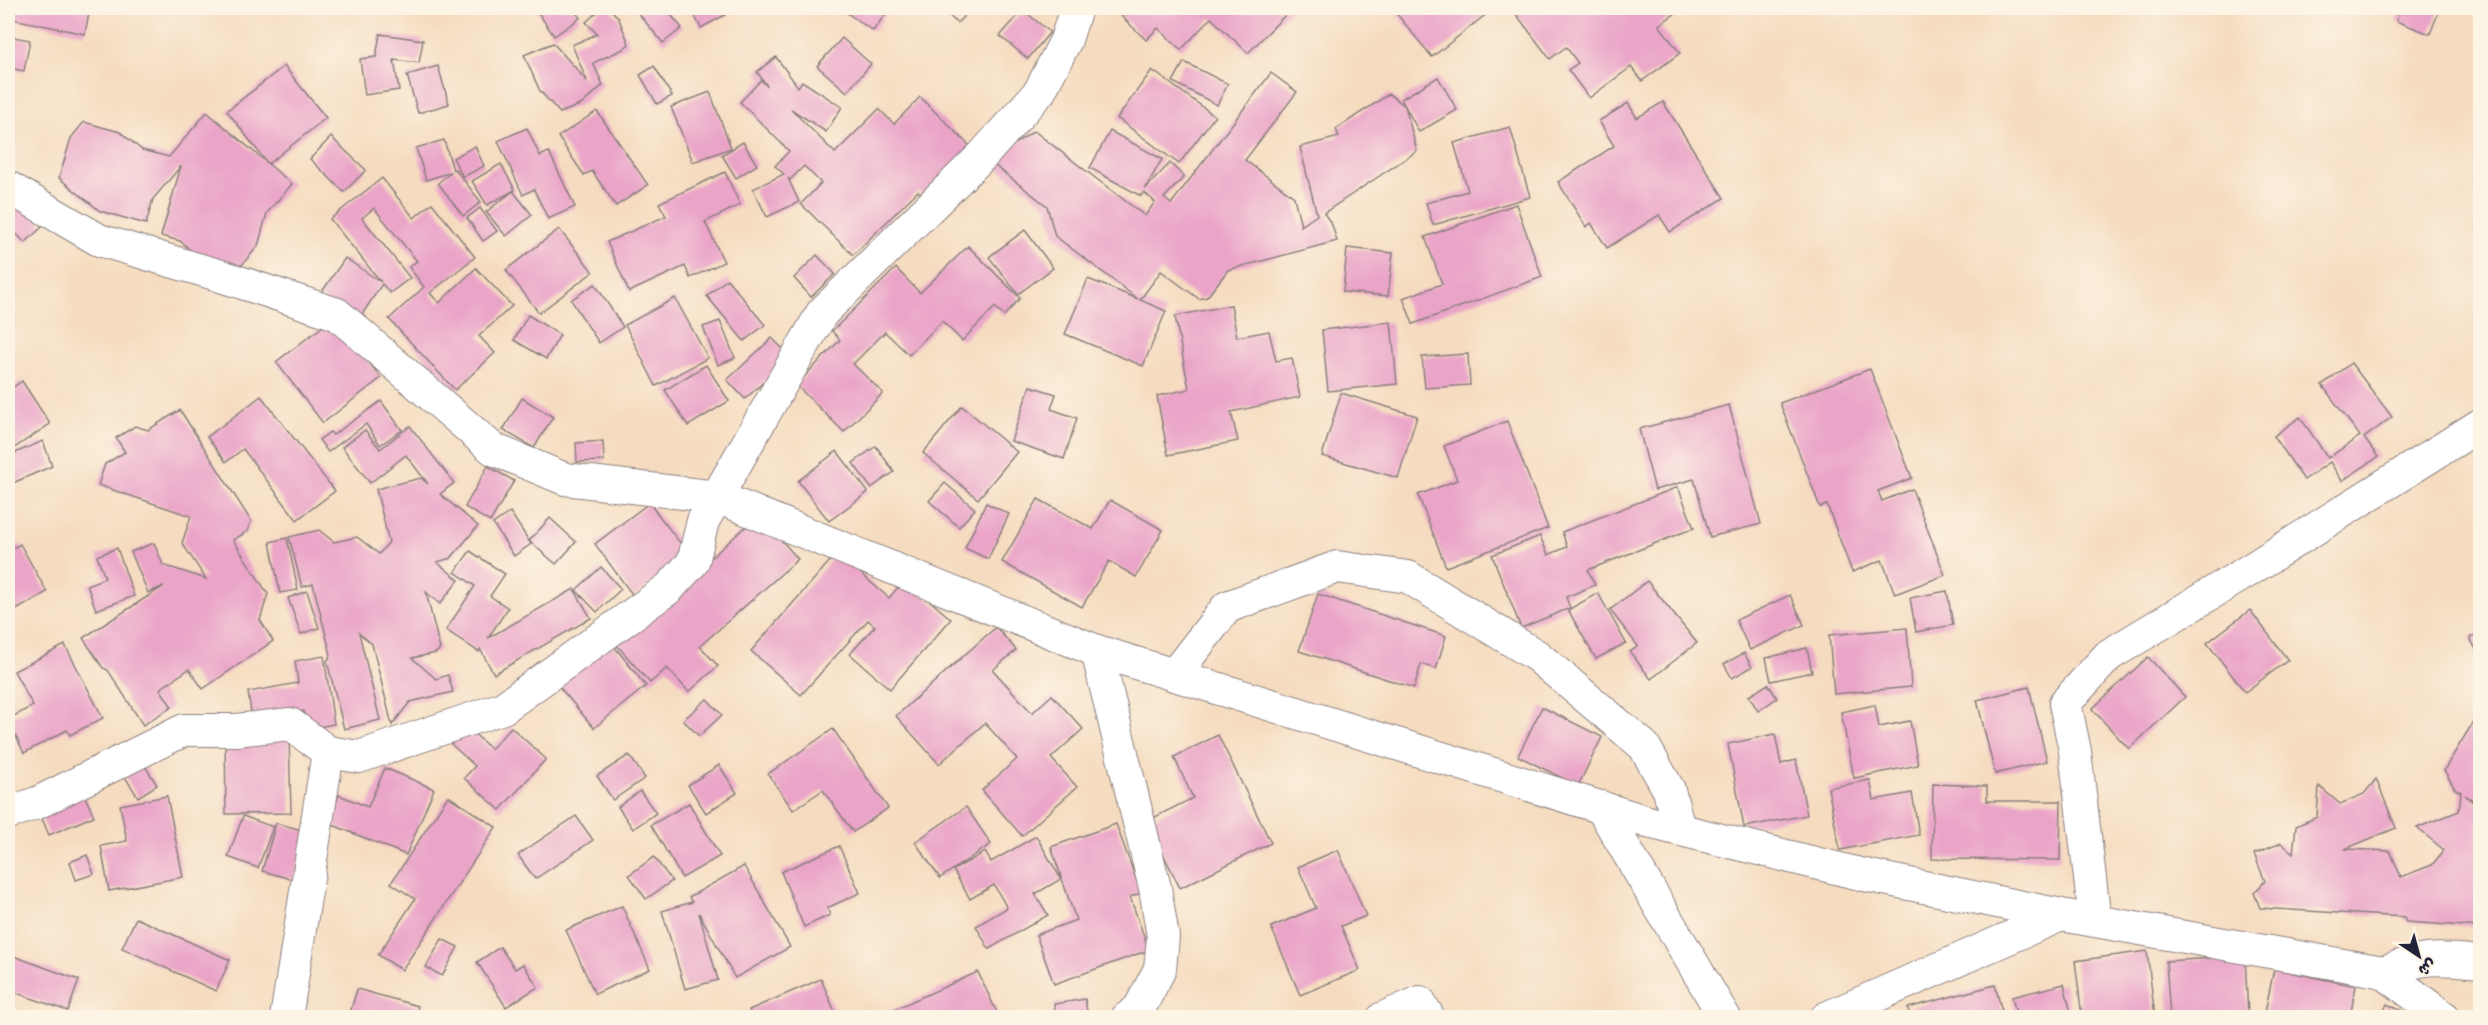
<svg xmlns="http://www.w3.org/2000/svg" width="2488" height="1025" viewBox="0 0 2488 1025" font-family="'Gochi Hand','Playpen Sans Arabic',sans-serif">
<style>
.building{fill:#eaa4c8}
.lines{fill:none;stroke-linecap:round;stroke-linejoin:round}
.minor-casing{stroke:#8c7f7e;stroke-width:34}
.minor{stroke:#fff;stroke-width:32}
</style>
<rect width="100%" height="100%" fill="#fcf5e5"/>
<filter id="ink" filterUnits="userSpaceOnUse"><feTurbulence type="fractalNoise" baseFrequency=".0167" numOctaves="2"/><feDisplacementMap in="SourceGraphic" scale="12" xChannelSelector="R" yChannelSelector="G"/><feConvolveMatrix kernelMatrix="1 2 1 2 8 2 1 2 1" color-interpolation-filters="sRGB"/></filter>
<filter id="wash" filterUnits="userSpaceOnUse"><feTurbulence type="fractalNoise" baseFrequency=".008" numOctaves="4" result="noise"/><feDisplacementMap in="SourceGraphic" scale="24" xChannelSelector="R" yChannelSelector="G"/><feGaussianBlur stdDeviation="1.35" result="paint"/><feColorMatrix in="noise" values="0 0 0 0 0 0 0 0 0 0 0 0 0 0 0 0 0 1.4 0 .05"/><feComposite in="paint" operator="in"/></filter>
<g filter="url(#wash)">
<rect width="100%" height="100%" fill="#f5dcc0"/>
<g id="blocks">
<g class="building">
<polygon points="8,8 90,8 85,34 8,18"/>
<polygon points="535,8 573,8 580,18 554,36"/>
<polygon points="602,8 609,8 618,17 629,44 623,49 593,63 603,85 582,104 560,113 540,91 524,55 553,43 587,81 572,45 597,34 586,22"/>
<polygon points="644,8 665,8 682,28 663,43 638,13"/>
<polygon points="695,8 721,8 725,15 701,28 691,9"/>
<polygon points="840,8 890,8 873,31"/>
<polygon points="941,8 972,8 957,23"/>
<polygon points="1113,8 1292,8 1248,53 1211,18 1181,50 1158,28 1146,40"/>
<polygon points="1392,8 1494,8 1432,57"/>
<polygon points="1516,8 1683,8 1659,25 1680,53 1642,81 1631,67 1589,98 1568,70 1578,63 1566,47 1550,59 1513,10"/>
<polygon points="2401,8 2440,8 2430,34 2396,21"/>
<polygon points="1023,10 1050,32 1028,59 1000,36"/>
<polygon points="380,34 423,40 419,63 394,60 399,90 365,95 360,59 376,57"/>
<polygon points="8,36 30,40 24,71 8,68"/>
<polygon points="842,38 871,64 847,92 817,66"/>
<polygon points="776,57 798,87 802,81 842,107 826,132 791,109 835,153 879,109 894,124 920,97 975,151 927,200 918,191 853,255 801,204 821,183 804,166 790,180 788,178 799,202 767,217 753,189 784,174 775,166 789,151 740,102 761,80 767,86 757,72"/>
<polygon points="1184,62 1228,84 1217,105 1173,82"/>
<polygon points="284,66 326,118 268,164 227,111"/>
<polygon points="438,66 449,104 418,113 407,75"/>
<polygon points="654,66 672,96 657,104 640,75"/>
<polygon points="1152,70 1215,116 1179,164 1117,118"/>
<polygon points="1271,73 1297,92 1245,160 1294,197 1301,226 1317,215 1300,147 1339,137 1336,129 1389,94 1405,106 1401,99 1438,77 1457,110 1419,132 1405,106 1417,151 1324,213 1332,225 1337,241 1228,270 1207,297 1199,299 1161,271 1140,300 1166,311 1143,366 1065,334 1088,279 1138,299 1055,236 1047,206 989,161 1034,131 1145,216 1155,202 1144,192 1141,196 1090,168 1110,131 1162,159 1145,189 1170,163 1184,177 1164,198 1171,204"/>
<polygon points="710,92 731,148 693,162 671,107"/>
<polygon points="1663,102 1724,198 1670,232 1659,215 1607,248 1591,223 1586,227 1558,182 1614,146 1599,121 1628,103 1637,118"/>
<polygon points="597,111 648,185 616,206 592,171 584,175 558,137"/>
<polygon points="207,112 292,184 267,213 258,246 241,266 194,253 180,241 161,236 181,166 153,199 146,224 100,211 59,178 71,138 84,122 120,132 142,150 169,157"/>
<polygon points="1510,127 1530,197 1433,225 1426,203 1468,191 1454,143"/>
<polygon points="527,128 540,156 549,152 575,207 548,219 534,189 523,195 498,141"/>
<polygon points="331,137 366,170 344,192 310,159"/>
<polygon points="444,140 453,170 455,169 481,202 463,216 438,183 451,172 426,180 416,148"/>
<polygon points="743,142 757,165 736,178 722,155"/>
<polygon points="475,146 484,166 463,177 453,158"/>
<polygon points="501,164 515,190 487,205 472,181"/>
<polygon points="725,172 740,205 705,222 724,262 690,278 685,266 629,292 607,242 666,216 659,203"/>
<polygon points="382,178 414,218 432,203 475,257 430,293 439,303 476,268 512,306 479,336 495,353 455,390 389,319 424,287 409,267 417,261 374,208 362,218 410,278 390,293 382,284 357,322 319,296 345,258 381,282 330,219"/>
<polygon points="513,191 532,215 506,236 486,212"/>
<polygon points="21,204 43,226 25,243 8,225 8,217"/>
<polygon points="1516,204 1542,277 1413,324 1403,298 1442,284 1425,237"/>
<polygon points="480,208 497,231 483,241 467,218"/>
<polygon points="559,229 593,272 539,313 506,270"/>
<polygon points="1025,230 1053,268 1018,294 989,257"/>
<polygon points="968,246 1020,298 1004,316 995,307 962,341 942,321 909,355 885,332 853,364 883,393 844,432 796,385 840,340 832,331 896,268 920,293"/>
<polygon points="1347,248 1393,253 1388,296 1343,292"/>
<polygon points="817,255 835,274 811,297 794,278"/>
<polygon points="727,279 765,325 744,341 707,296"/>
<polygon points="595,284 623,327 599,343 571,300"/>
<polygon points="675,298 708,358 656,386 625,325"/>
<polygon points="1231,305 1237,337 1269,331 1276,361 1292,358 1300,397 1231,412 1238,441 1168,455 1157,396 1189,389 1175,316"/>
<polygon points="528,315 560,335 546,359 514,340"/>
<polygon points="335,317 381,378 323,423 276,362"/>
<polygon points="720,321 735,358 718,365 703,327"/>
<polygon points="1391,322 1397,384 1328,391 1322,330"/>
<polygon points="772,338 791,357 745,399 727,380"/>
<polygon points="1468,354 1470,385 1425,388 1422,357"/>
<polygon points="2351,363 2392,417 2364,438 2378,457 2342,481 2330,462 2304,480 2274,436 2300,417 2328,458 2360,436 2322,385"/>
<polygon points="706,365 729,401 688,426 665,390"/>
<polygon points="1870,369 1912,478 1878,491 1882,501 1912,489 1945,575 1895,594 1882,560 1852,572 1827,505 1820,507 1780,403"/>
<polygon points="22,381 50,424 8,452 8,391"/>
<polygon points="1030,386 1056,394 1051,409 1077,418 1064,459 1011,441"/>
<polygon points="1341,393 1417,416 1398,478 1322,456"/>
<polygon points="261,396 335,491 297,520 243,449 226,462 207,437"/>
<polygon points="522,398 553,417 534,448 503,430"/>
<polygon points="381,401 402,430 380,445 366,424 328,452 319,440 330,432 333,435"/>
<polygon points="1729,405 1761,524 1710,537 1694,479 1655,490 1639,429"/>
<polygon points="962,406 1017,452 978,499 923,453"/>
<polygon points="180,410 251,521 248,531 233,540 268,594 260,620 273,641 203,689 189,669 160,689 172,707 143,725 108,670 103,668 83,638 164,586 148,593 131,552 154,543 163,565 206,579 182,543 191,516 98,485 105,464 125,452 116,438 135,426 148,430"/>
<polygon points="1507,421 1548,528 1446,567 1418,495 1457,480 1444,446"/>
<polygon points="410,426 454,483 440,494 478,526 451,558 437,562 459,580 440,604 426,592 440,649 436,653 412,658 436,679 448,675 453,692 410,702 392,725 372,644 359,633 380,720 344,729 327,661 331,655 313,584 302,587 289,537 319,530 334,542 357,537 379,554 389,542 376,489 421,478 428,484 406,455 370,483 342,447 365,430 380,449"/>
<polygon points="43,441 52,466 8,485 8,456"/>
<polygon points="603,441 604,461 577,462 576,443"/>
<polygon points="876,446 894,472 871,488 853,463"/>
<polygon points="837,451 868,492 829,521 798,481"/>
<polygon points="488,466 514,481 490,522 465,507"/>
<polygon points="945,483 975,509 959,527 929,501"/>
<polygon points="1678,487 1694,528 1588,570 1595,585 1566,597 1570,608 1521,628 1492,555 1540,536 1548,555 1567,547 1562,532"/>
<polygon points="1038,499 1093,529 1110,500 1163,530 1136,577 1109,561 1082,607 1002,562"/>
<polygon points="649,503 689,554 634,597 595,544"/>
<polygon points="986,503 1009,514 988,559 965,548"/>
<polygon points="510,512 531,544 514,556 493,524"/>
<polygon points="759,515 798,559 700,646 718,666 689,692 667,668 650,683 615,643"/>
<polygon points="550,518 576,542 556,564 529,541"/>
<polygon points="287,538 298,590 280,593 270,542"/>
<polygon points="20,544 47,592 8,615 8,551"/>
<polygon points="117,548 134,596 96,610 87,585 105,578 97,556"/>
<polygon points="470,551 505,574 490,596 508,608 488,638 574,589 591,618 494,674 480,649 479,652 446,630 475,586 455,572"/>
<polygon points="837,553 889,598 905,579 951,619 890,689 850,654 875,626 868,620 801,695 751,651"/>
<polygon points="601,567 621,589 597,612 576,590"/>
<polygon points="1647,581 1697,643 1651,679 1630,652 1638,646 1610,610"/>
<polygon points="307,591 319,628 301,634 288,598"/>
<polygon points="1947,591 1953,625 1916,632 1910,598"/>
<polygon points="1598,593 1626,643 1596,659 1568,610"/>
<polygon points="1318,594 1446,636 1436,669 1421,664 1414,688 1299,651"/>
<polygon points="1790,595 1804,625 1750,650 1736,620"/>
<polygon points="2250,610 2288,660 2245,692 2207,643"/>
<polygon points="996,627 1016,650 993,670 1032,713 1052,695 1083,729 1051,758 1077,787 1022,836 982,790 1017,759 985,723 939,764 896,716"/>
<polygon points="1907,628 1911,687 1834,694 1829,635"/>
<polygon points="2480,632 2480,657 2470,638"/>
<polygon points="610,641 646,686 594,728 557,684"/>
<polygon points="65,645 103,718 70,735 67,730 24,753 8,719 33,706 14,671"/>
<polygon points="1807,648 1812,672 1771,681 1766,658"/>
<polygon points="1744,653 1752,667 1732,678 1724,664"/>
<polygon points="324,656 334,724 307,729 304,711 252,719 248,692 298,683 295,661"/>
<polygon points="2148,657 2185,697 2129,749 2092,709"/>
<polygon points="1768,684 1777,698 1758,711 1749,696"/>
<polygon points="2029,687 2047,761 1995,774 1977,700"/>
<polygon points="707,699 722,715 699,736 683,720"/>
<polygon points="1875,705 1879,727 1910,721 1918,765 1854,778 1841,712"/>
<polygon points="1542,707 1602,737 1578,786 1518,756"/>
<polygon points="2480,711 2480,805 2465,795 2480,808 2480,927 2406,922 2404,917 2260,908 2254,893 2265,881 2254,854 2281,843 2293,853 2296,826 2317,817 2319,786 2340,804 2364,794 2376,779 2396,828 2345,849 2390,851 2401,877 2432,865 2444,850 2417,828 2459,811 2461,792 2455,789 2444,770"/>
<polygon points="467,727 491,749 511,727 546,759 500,810 464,778 475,766 451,744"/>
<polygon points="833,729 888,808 853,832 823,790 793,810 768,774"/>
<polygon points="1775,734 1781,764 1796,760 1807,815 1744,827 1728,744"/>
<polygon points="289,735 291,813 226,814 225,736"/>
<polygon points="1218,735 1271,843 1180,888 1147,821 1193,798 1174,757"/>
<polygon points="138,755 157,785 138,797 119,768"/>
<polygon points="629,755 645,778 613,800 597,776"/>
<polygon points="719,765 737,793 706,813 688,785"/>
<polygon points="385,768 434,789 406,855 328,823 339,795 368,807"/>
<polygon points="1870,780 1874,800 1912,793 1919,835 1840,850 1828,788"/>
<polygon points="1933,784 1987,786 1987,801 2061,801 2060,860 1932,859"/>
<polygon points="81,788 94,816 49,835 37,807"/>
<polygon points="640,791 656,813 633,829 618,807"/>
<polygon points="167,796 183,877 109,891 101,846 127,841 120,805"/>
<polygon points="448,796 496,827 402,970 378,955 415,899 391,883"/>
<polygon points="689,803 720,856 682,878 651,825"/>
<polygon points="966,807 991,844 940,878 915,842"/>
<polygon points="243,816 273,827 258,868 228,857"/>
<polygon points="576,816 593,840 535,879 518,855"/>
<polygon points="276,823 309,832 295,880 262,871"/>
<polygon points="1116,824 1141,893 1130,897 1149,950 1054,984 1036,935 1076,920 1051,847"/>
<polygon points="1036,836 1061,879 1035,894 1048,915 989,949 976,926 1007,908 994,885 970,899 953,870 985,852 991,862"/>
<polygon points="839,846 860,893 827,908 830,915 804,927 781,872"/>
<polygon points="1338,850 1366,916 1341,926 1360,970 1300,995 1271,927 1316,908 1298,867"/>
<polygon points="87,855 94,874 76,880 70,862"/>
<polygon points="654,857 672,881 646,899 629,875"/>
<polygon points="744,866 790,947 735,978 699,913 718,980 685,989 662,911 692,902 689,897"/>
<polygon points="622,906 650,969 595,994 566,930"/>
<polygon points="136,918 230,960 216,991 122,948"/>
<polygon points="442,939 458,947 442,976 426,967"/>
<polygon points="500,947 515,969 523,964 538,987 506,1007 477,962"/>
<polygon points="2147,951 2155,1017 2082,1017 2075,961"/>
<polygon points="8,954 79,980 68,1011 8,990"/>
<polygon points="2245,956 2248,1016 2170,1017 2166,961"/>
<polygon points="2274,969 2356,986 2350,1017 2264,1017"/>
<polygon points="978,972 999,1017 893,1017 890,1011"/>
<polygon points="821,979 837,1017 752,1017 749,1010"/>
<polygon points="2064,984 2072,1017 2017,1017 2012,997"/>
<polygon points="1995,985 2003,1015 1995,1017 1910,1017 1908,1008"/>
<polygon points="357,989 418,1006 415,1017 349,1017"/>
<polygon points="1085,999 1088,1017 1056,1017 1054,1004"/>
<polygon points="2387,1004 2415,1017 2381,1017"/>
</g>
</g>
</g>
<g filter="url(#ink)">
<use href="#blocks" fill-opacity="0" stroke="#8c7f7e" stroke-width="1.5"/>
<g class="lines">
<g class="minor-casing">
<g id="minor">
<polyline points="8,187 99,240 218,275 337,314 493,449 565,479 717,497 1097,651 1648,822 1860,874 2061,915 2383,972 2445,1018"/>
<polyline points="1097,651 1155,888 1163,937 1160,969 1139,1009 1127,1018"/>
<polyline points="1174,675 1227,607 1337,567 1408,577 1537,656 1644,746 1669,790 1679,829"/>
<polyline points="1601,807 1725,1018"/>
<polyline points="8,813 37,803 184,730 236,730 290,724 328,752"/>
<polyline points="2095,921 2075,751 2065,703 2109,655 2240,576 2480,425"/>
<path d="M2383,972C2424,956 2438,958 2480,962"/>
<polyline points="286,1018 328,752 359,757 503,708 669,588 693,562 703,521 822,313 982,156 1040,91 1066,40 1076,8"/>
<polyline points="1383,1018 1420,1002 1429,1018"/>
<polyline points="1826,1018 2061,915"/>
</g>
</g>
<use href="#minor" class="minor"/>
</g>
</g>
<rect width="2488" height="1025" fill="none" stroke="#fcf5e5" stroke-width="30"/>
<g transform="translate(2419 956) rotate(144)" stroke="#fcf5e5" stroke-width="4.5" paint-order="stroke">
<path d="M0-4.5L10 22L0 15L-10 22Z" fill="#22223b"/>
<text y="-9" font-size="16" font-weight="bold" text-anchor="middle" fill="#22223b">ش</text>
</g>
</svg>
